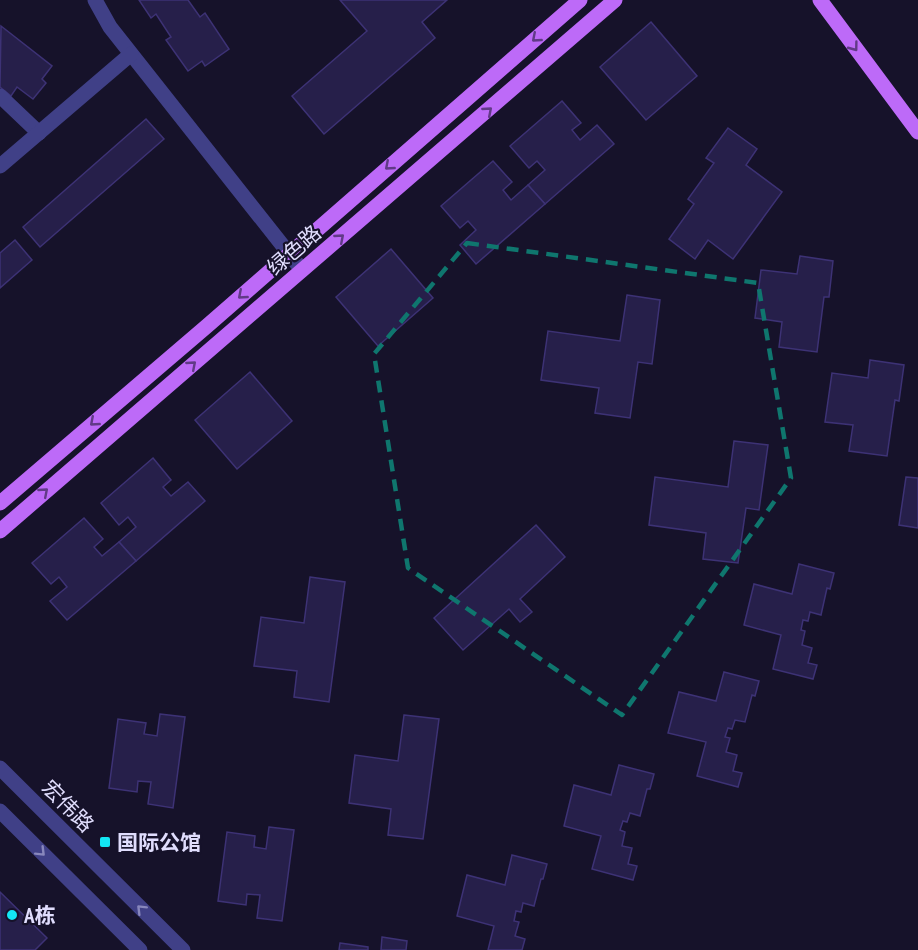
<svg xmlns="http://www.w3.org/2000/svg" width="918" height="950" viewBox="0 0 918 950" font-family="'PT Sans Narrow','Noto Sans SC',sans-serif">
<style>
.building{fill:#261f4a;stroke:#3d3275;stroke-width:1.5}
.lines{fill:none;stroke-linecap:round;stroke-linejoin:round}
.minor{stroke:#404087;stroke-width:15}
.major{stroke:#bd6af8;stroke-width:15}
.oneway{stroke:#613a87}
.oneway2{stroke:#8887bc}
.marked{fill:none;stroke:#0f766e;stroke-width:4.5;stroke-dasharray:12 8;stroke-linejoin:round}
.poi-dot{fill:#13e6f4;stroke:#16122a;stroke-width:2}
.labels{text-anchor:middle;dominant-baseline:central;stroke-width:4.5;stroke-linejoin:round;paint-order:stroke}
.street-label{font-size:21px;fill:#e0ddfd;stroke:#16122a}
.poi-label{font-size:21px;font-weight:bold;fill:#e0ddfd;stroke:#16122a;text-anchor:start}
</style>
<rect width="100%" height="100%" fill="#16122a"/>
<g class="building">
<polygon points="139,0 188,0 200,17 205,13 229,49 205,66 202,61 188,71 166,40 171,37 156,14 151,18"/>
<polygon points="340,0 447,0 422,22 435,38 324,134 292,96 367,31"/>
<polygon points="651,22 697,76 646,120 600,67"/>
<polygon points="1,26 52,66 42,79 46,83 33,99 17,87 11,96 0,87"/>
<polygon points="562,101 581,123 572,130 580,140 597,125 614,144 545,204 528,185 545,170 537,161 529,168 510,146"/>
<polygon points="146,119 164,139 40,247 23,227"/>
<polygon points="728,128 757,149 746,165 782,192 733,259 708,240 695,259 669,239 694,204 688,199 714,163 706,158"/>
<polygon points="493,161 512,182 503,190 511,200 528,185 545,204 476,264 460,245 476,230 468,221 460,228 441,206"/>
<polygon points="15,240 32,260 0,288 0,253"/>
<polygon points="391,249 433,298 378,346 336,297"/>
<polygon points="800,256 833,261 829,297 824,297 817,352 779,347 782,322 755,318 761,270 797,274"/>
<polygon points="627,295 660,300 652,364 638,362 630,418 595,413 599,388 541,380 548,331 620,341"/>
<polygon points="870,360 904,365 899,401 895,400 887,456 849,451 853,425 825,422 832,373 868,378"/>
<polygon points="250,372 292,421 237,469 195,420"/>
<polygon points="734,441 768,445 759,510 746,508 738,563 703,559 706,533 649,525 655,477 728,487"/>
<polygon points="153,458 171,480 163,487 171,496 188,482 205,501 136,561 119,542 136,527 128,517 119,525 101,503"/>
<polygon points="906,477 918,478 918,528 899,525"/>
<polygon points="84,518 103,539 94,547 102,556 119,542 136,561 67,620 50,601 67,587 59,577 51,584 32,563"/>
<polygon points="536,525 565,557 520,599 532,612 520,622 509,609 463,650 434,618"/>
<polygon points="799,564 834,573 830,589 827,588 821,615 810,612 808,621 803,620 801,630 805,631 802,645 812,648 808,663 817,665 813,679 773,669 781,635 744,625 754,584 792,594"/>
<polygon points="310,577 345,582 329,702 294,697 297,671 254,666 261,617 304,623"/>
<polygon points="724,672 759,681 755,696 752,695 745,722 735,720 732,729 728,728 725,737 730,738 726,752 737,755 733,771 742,773 738,787 697,776 706,742 668,733 679,692 716,701"/>
<polygon points="160,714 185,717 173,808 148,804 151,782 138,781 137,792 109,788 118,719 146,723 144,734 157,736"/>
<polygon points="404,715 439,719 423,839 388,835 391,809 349,803 355,755 398,761"/>
<polygon points="619,765 654,774 650,789 647,789 640,816 630,813 627,822 623,821 620,830 625,832 622,846 632,848 628,864 637,866 633,880 592,869 601,836 564,826 574,785 611,795"/>
<polygon points="269,827 294,830 282,921 257,918 260,895 247,894 246,905 218,901 227,832 255,836 254,847 266,849"/>
<polygon points="512,855 547,864 543,879 541,879 534,906 523,903 521,912 516,911 514,921 519,922 515,936 525,939 522,950 488,950 494,926 457,916 467,875 505,885"/>
<polygon points="0,892 47,938 35,950 0,950"/>
<polygon points="382,937 407,941 406,950 381,950"/>
<polygon points="340,943 368,947 368,950 339,950"/>
</g>
<g class="lines">
<g class="minor">
<polyline points="95,0 110,27 302,270"/>
<polyline points="0,96 39,133"/>
<polyline points="0,166 131,54"/>
<polyline points="0,768 183,950"/>
<polyline points="0,811 140,950"/>
</g>
<g class="major">
<polyline points="820,0 918,132"/>
<polyline points="0,503 207,326 580,0"/>
<polyline points="0,531 615,0"/>
</g>
</g>
<defs><path id="oneway-chevron" d="M-2-3.5L2.5 0L-2 3.5" fill="none" stroke-width="1.6" stroke-linecap="round" stroke-linejoin="round" transform="scale(1.5)"/></defs>
<g class="oneway">
<use href="#oneway-chevron" transform="translate(536 38) rotate(139)"/>
<use href="#oneway-chevron" transform="translate(854 47) rotate(53)"/>
<use href="#oneway-chevron" transform="translate(488 111) rotate(-41)"/>
<use href="#oneway-chevron" transform="translate(389 166) rotate(139)"/>
<use href="#oneway-chevron" transform="translate(340 238) rotate(-41)"/>
<use href="#oneway-chevron" transform="translate(242 295) rotate(139)"/>
<use href="#oneway-chevron" transform="translate(192 365) rotate(-41)"/>
<use href="#oneway-chevron" transform="translate(94 422) rotate(139)"/>
<use href="#oneway-chevron" transform="translate(44 492) rotate(-41)"/>
</g>
<g class="oneway2">
<use href="#oneway-chevron" transform="translate(41 852) rotate(45)"/>
<use href="#oneway-chevron" transform="translate(141 909) rotate(-135)"/>
</g>
<path class="marked" d="M467,243L758,283L791,478L622,715L408,568L374,354Z"/>
<g class="poi-dot">
<rect x="99" y="836" width="12" height="12" rx="3"/>
<circle cx="12" cy="915" r="6"/>
</g>
<g class="labels">
<g class="street-label">
<text transform="translate(294 250) rotate(-41)">绿色路</text>
<text transform="translate(68 806) rotate(45)">宏伟路</text>
</g>
<g class="poi-label">
<text x="117" y="842">国际公馆</text>
<text x="24" y="915">A栋</text>
</g>
</g>
</svg>
